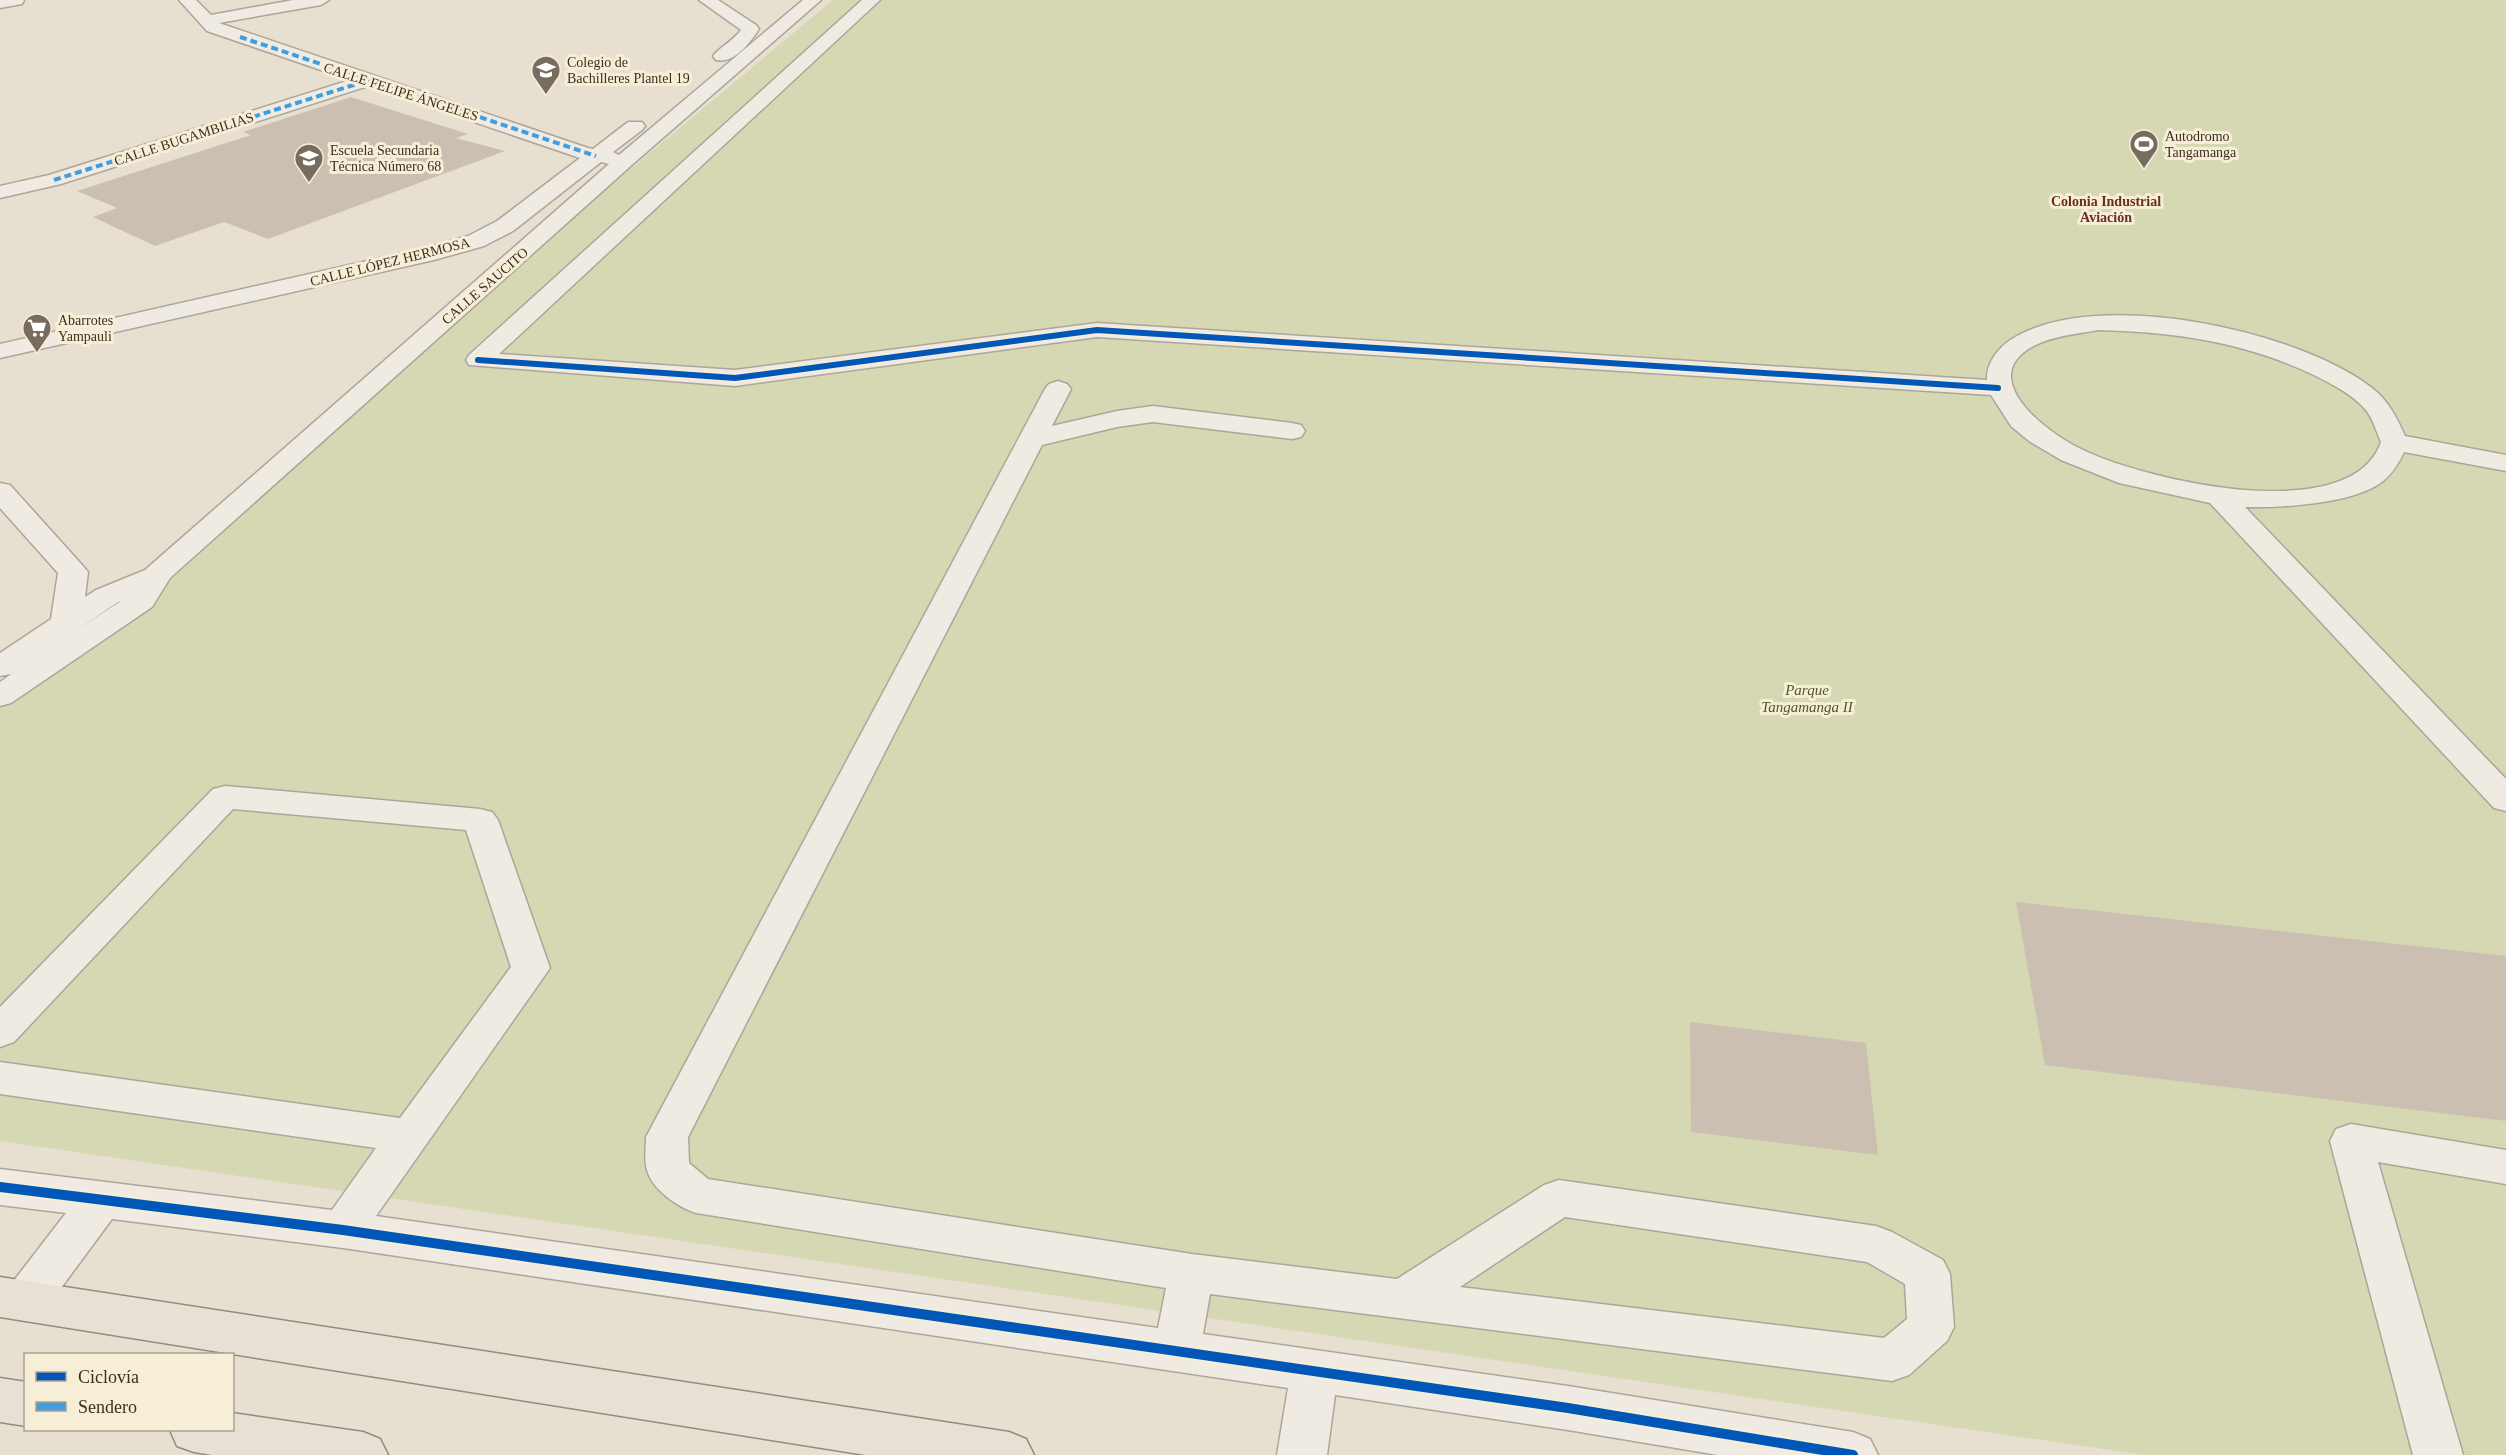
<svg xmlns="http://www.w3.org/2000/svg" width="2506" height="1455" viewBox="0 0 2506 1455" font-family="'Times New Roman',serif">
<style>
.green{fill:#d6d7b3}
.building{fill:#cbbfb2}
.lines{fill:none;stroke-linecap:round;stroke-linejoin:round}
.minor-casing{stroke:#ada599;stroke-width:3}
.major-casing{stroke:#928b80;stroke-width:3}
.minor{fill:#efebe3;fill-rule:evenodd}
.major{fill:#e6e1d4;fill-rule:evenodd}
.quiet{stroke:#3f9de0;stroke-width:4;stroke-dasharray:7 4;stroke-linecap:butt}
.cycleway-far1-casing{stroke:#f7eed8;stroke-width:9}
.cycleway-casing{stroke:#f7eed8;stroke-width:14}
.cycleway-far1{stroke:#0057b8;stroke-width:6}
.cycleway{stroke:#0057b8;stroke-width:10}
.labels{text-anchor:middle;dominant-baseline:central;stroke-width:6;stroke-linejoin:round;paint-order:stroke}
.far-poi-label{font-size:14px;fill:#3d2e20;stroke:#f7eed8;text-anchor:start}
.far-street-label{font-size:14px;fill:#3d2e20;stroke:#f7eed8}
.far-neighbourhood-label{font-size:14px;font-weight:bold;fill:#6b2e1e;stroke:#f7eed8}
.park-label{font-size:15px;font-style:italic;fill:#4d5a26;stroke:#f7eed8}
</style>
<rect width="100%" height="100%" fill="#e7e0d1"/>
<polygon class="green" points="833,0 2506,0 2506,1455 2144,1455 0,1141 0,696"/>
<g class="building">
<polygon points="351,97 468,134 456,138 505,151 268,239 224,222 155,246 93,217 117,208 77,191 251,135 243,132"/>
<polygon points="2016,902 2506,956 2506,1121 2045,1065"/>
<polygon points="1690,1022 1866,1043 1878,1155 1691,1132"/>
</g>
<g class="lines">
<g class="minor-casing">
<g id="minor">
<polygon points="0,0 24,0 22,4 0,8"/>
<path d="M179,0H196L211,15L293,0H329L321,5L219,23L588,148L593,149L628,122H642L645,126L642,130L613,152L619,155L803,0H821L634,163L170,578L152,607L11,703L0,706V682L31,660L11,674L0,676V653L51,619L58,573L0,508V483L10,485L83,566L88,572L85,597L96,590L145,570L609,164L601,162L513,231L484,246L434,260L0,358V344L429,247L468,236L497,221L580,158L368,86L61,184L0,198V186L49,175L350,80L207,31ZM121,601L78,629L118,602Z"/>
<path d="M699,0H718L756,25L759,29C750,43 734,64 716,60L713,56C721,46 733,41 741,30Z"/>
<path d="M862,0H880L499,354L735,370L1097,323L1987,380C1986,363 1999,347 2012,339C2095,286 2298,330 2372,388C2388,400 2397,418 2405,436L2506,455V471L2404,452C2399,463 2392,474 2382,482C2352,504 2281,508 2245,507L2506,779V811L2494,808L2210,503L2119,483L2061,460L2029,441L2011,426L1991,395L1097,337L735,386L469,365L466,360L469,355ZM2098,330C2175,332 2246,342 2316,376C2333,385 2352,394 2365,409C2373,418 2376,431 2381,442C2351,530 2139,479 2079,448C2042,430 1971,373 2040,343C2059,335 2078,334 2098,330Z"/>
<path d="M1058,381L1067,384L1071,389L1052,426L1117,411L1153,406L1292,423L1301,425L1305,431L1301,437L1292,439L1153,422L1117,427L1042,445L688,1137L689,1163L708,1179L1192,1254L1397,1279L1544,1185L1559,1180L1876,1226L1892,1232L1943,1260L1950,1274L1954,1327L1947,1341L1909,1375L1892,1381L1210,1294L1203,1334L1568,1386L1853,1432L1870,1439L1878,1455H1718L1568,1430L1335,1395L1327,1455H1277L1288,1388L343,1248L112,1219L41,1315L25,1321L9,1315L2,1301L9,1287L66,1213L0,1205V1169L332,1210L376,1148L0,1094V1062L400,1118L511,967L466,830L233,809L14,1042L0,1047V1007L213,789L225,786L480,809L492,812L498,820L550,968L376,1216L1158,1328L1166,1288L696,1213C678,1207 652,1190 647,1170C644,1161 646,1147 646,1137L1045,389L1049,384ZM1565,1217L1867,1262L1905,1284L1907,1319L1884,1338L1460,1287Z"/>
<polygon points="2351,1124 2506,1150 2506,1184 2378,1162 2463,1455 2413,1455 2330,1141 2336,1129"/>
</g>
</g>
<g class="major-casing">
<g id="major">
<polygon points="0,1277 1009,1432 1026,1439 1034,1455 866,1455 0,1317"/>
<polygon points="0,1378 26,1382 26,1426 0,1422"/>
<polygon points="232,1413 363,1432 380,1439 388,1455 212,1455 194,1452 177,1446 170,1430 232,1430"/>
</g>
</g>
<use href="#minor" class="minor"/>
<use href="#major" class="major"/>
<g class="quiet">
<polyline points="240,37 596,156"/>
<polyline points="54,180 366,81"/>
</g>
<g class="cycleway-far1-casing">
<polyline id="cycleway-far1" points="478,360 735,378 1097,330 1998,388"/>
</g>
<g class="cycleway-casing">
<polyline id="cycleway" points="0,1187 343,1230 1568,1408 1853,1455"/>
</g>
<use href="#cycleway-far1" class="cycleway-far1"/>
<use href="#cycleway" class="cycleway"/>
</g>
<defs>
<g id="school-pin" transform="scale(1.5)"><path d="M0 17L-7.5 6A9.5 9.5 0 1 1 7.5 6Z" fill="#786c5e" stroke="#f7eed8"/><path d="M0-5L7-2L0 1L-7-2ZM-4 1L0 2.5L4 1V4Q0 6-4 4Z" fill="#fff"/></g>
<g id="stadium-pin" transform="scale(1.5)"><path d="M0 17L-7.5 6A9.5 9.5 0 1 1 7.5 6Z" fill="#786c5e" stroke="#f7eed8"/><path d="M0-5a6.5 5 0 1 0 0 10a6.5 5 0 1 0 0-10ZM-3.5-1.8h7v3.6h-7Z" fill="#fff"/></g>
<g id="supermarket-pin" transform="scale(1.5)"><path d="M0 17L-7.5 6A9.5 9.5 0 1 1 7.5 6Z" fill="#786c5e" stroke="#f7eed8"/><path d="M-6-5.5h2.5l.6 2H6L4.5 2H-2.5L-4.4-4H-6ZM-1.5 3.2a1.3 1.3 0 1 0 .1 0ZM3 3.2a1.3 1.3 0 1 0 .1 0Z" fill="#fff"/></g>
</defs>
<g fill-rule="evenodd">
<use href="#school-pin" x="546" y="70"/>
<use href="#stadium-pin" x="2144" y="144"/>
<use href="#school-pin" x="309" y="158"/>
<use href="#supermarket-pin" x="37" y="328"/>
</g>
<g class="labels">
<g class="far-poi-label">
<text x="567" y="62">Colegio de<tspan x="567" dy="16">Bachilleres Plantel 19</tspan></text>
<text x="2165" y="136">Autodromo<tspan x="2165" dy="16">Tangamanga</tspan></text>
<text x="330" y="150">Escuela Secundaria<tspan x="330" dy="16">Técnica Número 68</tspan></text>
<text x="58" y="320">Abarrotes<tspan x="58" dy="16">Yampauli</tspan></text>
</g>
<g class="far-street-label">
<text transform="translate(401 92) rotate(18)">CALLE FELIPE ÁNGELES</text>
<text transform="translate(184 139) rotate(-18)">CALLE BUGAMBILIAS</text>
<text transform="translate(390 262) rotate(-14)">CALLE LÓPEZ HERMOSA</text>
<text transform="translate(485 286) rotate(-41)">CALLE SAUCITO</text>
</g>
<g class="far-neighbourhood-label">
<text x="2106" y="201">Colonia Industrial<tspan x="2106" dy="16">Aviación</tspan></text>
</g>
<g class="park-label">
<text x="1807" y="690">Parque<tspan x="1807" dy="17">Tangamanga II</tspan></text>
</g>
</g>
<rect x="24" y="1353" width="210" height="78" fill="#f7eed8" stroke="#ada18e" stroke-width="1.5"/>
<rect x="36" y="1372" width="30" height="9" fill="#0057b8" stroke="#ada18e" stroke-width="1.5"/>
<text x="78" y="1383" font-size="18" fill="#3d2e20">Ciclovía</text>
<rect x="36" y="1402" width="30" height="9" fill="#3f9de0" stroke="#ada18e" stroke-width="1.5"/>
<text x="78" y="1413" font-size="18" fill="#3d2e20">Sendero</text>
</svg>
